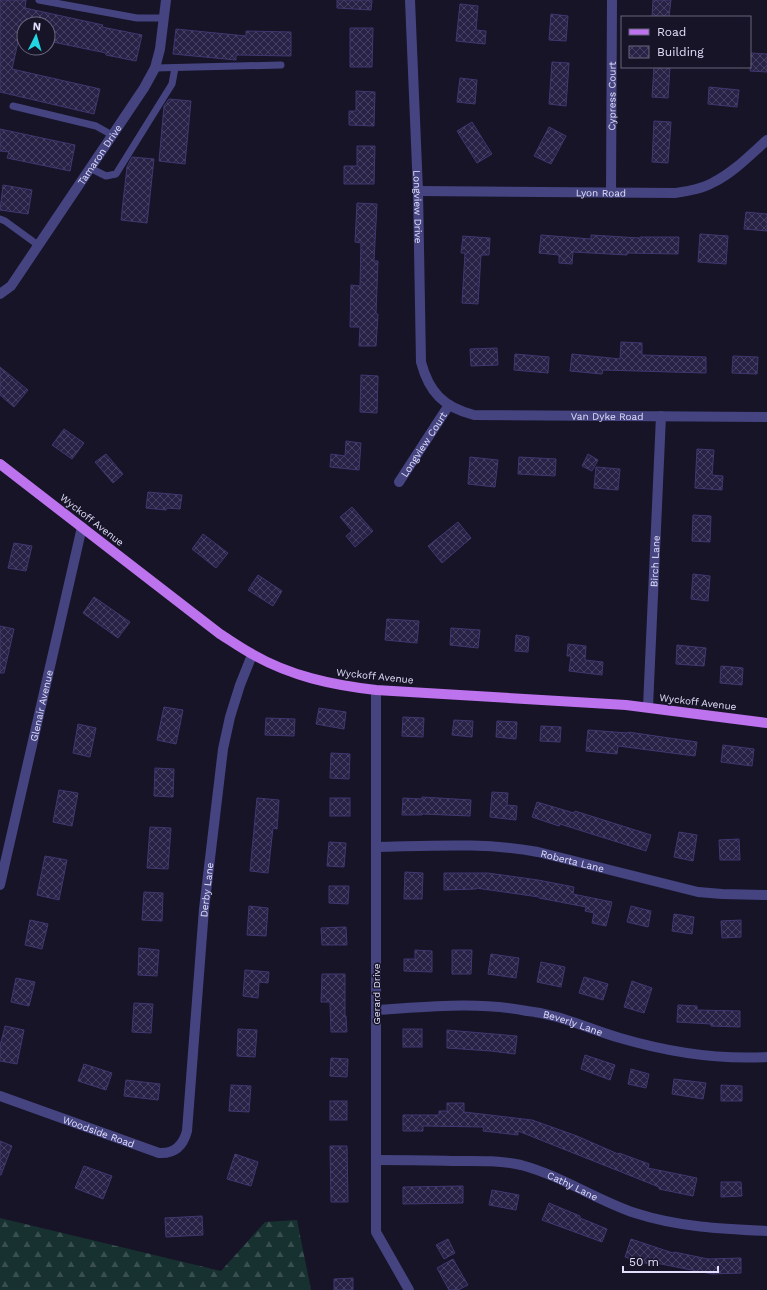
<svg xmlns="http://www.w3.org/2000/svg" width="767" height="1290" viewBox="0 0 767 1290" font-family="'Work Sans',sans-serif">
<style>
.forest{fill:url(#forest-firs)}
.building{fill:url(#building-cross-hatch);stroke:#413770}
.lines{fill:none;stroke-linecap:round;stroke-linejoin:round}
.service{stroke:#454481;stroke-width:7}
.minor{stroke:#454481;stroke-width:10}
.primary{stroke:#bd73ee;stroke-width:10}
.labels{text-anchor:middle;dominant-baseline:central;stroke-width:3;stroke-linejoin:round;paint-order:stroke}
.street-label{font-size:10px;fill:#e1dffb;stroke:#171428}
</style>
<defs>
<pattern id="forest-firs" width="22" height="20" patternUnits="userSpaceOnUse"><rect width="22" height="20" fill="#173130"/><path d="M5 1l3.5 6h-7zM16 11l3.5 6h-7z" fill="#384e4f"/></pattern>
<pattern id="building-cross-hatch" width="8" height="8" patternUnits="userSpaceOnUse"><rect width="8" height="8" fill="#282247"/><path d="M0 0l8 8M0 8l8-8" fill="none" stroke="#474262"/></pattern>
</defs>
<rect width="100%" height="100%" fill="#171428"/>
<polygon class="forest" points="0,1218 221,1271 265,1222 297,1220 311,1290 0,1290"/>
<g class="building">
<polygon points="0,0 26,0 25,8 103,25 102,27 142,35 136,61 106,55 106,53 48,41 48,24 22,24 12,69 100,89 94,114 0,92"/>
<polygon points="337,0 372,0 371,10 337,8"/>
<polygon points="653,0 671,0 669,17 652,17"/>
<polygon points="460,4 478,6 476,30 486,31 485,44 456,41"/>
<polygon points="551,14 568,16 566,41 549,40"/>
<polygon points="350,28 373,28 372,67 350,67"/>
<polygon points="176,29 246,36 246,31 291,32 291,56 236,55 236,60 173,54"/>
<polygon points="751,53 767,54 767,72 750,71"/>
<polygon points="552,62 569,63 566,106 549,104"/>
<polygon points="654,67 670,67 668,98 652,97"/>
<polygon points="460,78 477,80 475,104 457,102"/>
<polygon points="709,87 739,90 737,107 708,104"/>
<polygon points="356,91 375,92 374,126 349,125 349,111 356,111"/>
<polygon points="169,99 191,101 185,164 159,161 164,106"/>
<polygon points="654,121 671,122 668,163 652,162"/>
<polygon points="472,122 492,154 477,163 457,131"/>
<polygon points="549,127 566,136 551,164 534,156"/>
<polygon points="0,129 75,145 70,171 7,158 9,152 0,151"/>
<polygon points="357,146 375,146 374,184 344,184 344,166 357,166"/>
<polygon points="132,157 154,159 147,223 121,220 127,167"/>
<polygon points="3,185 32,190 28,214 0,210"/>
<polygon points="357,203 377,204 374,261 378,261 376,314 378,314 376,346 359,346 360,327 350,327 351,285 360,286 361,243 355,242"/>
<polygon points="746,212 767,214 767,231 744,229"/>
<polygon points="700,234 728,236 726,264 698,262"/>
<polygon points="541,235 591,239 591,235 640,238 640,237 679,237 678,254 627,253 627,255 573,252 572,264 559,263 559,255 539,253"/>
<polygon points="463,236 490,238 489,255 481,255 478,304 462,303 465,253 461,253"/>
<polygon points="621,342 642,343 642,355 706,357 706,373 603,370 602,374 570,371 572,354 620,359"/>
<polygon points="497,348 498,365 471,366 470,349"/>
<polygon points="515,354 549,357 548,373 514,370"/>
<polygon points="733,356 758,357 757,374 732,373"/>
<polygon points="0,367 28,390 14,407 0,395"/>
<polygon points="361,375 378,376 377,413 360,412"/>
<polygon points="64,429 84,443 72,459 52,445"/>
<polygon points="346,441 361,443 359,470 330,467 331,454 345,456"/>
<polygon points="697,449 714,450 712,475 723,476 722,490 695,488"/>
<polygon points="106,454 123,474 113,483 95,462"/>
<polygon points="588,454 598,460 592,471 582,466"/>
<polygon points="470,457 498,460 495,487 468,484"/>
<polygon points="519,457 556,459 555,476 518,474"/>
<polygon points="596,467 620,469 618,490 594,488"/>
<polygon points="148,492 182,495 180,509 167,508 166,510 146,508"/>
<polygon points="352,507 373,531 355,547 346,536 352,531 340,517"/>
<polygon points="693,515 711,516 710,542 692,541"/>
<polygon points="458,522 471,538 442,563 428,546"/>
<polygon points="203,534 228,553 216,568 192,549"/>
<polygon points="14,543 32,546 26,571 8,568"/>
<polygon points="693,574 710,576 708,601 691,599"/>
<polygon points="258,575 282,591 273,606 248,590"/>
<polygon points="94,597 130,622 118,638 83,613"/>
<polygon points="387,619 419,621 417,643 385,640"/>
<polygon points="0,626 14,629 4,673 0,673"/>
<polygon points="451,628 480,630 478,648 450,645"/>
<polygon points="516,635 529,637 528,652 515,651"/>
<polygon points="568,644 586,646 585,660 603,662 602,675 569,671 571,656 567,656"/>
<polygon points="677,645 706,648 704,666 676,664"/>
<polygon points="721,666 743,668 742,685 720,683"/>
<polygon points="164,707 183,710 176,744 157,740"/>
<polygon points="319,708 346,712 344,729 316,724"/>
<polygon points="403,717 424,718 423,737 402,736"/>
<polygon points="266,718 295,719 294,736 265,735"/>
<polygon points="454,720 473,721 472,737 452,735"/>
<polygon points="497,721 517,722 516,739 496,737"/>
<polygon points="78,724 96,728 90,757 73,753"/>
<polygon points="541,726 561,727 560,742 540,741"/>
<polygon points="588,730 628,733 628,732 697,742 695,756 618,746 617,754 586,751"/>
<polygon points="723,745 754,749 752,766 721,762"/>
<polygon points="331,753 350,754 349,779 330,778"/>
<polygon points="155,768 174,769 173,797 154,796"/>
<polygon points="59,790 78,793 72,826 53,822"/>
<polygon points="492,792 508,793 507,805 517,806 516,820 490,817"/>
<polygon points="422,797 471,800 470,816 422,814 422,815 402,815 403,798 422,799"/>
<polygon points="257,798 279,800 277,829 273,828 268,873 250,871"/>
<rect x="330" y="798" width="20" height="18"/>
<polygon points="537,802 574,813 575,811 651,835 646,851 560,824 559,826 532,817"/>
<polygon points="150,827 171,828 168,869 147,868"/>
<polygon points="679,832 697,835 693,861 674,857"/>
<polygon points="739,839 740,860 720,860 719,840"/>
<polygon points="329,842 346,843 344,867 327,866"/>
<polygon points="45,856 67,860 59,900 37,895"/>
<polygon points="405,872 423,873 422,899 404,899"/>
<polygon points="444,873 488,873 538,880 574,887 573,894 612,902 606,926 592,923 594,913 585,911 586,907 539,898 539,897 476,888 476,889 444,890"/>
<polygon points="329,886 349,886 348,904 329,903"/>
<polygon points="144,892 163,893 162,921 142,920"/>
<polygon points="249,906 268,908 266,936 247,935"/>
<polygon points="631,906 651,911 648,927 627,922"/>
<polygon points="674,914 694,917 692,934 672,931"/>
<polygon points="30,920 48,924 42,949 25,945"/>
<polygon points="741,920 741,937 722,938 721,921"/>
<polygon points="346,927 347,945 322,945 321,928"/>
<polygon points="139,948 159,950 157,976 138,975"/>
<polygon points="415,950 432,951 432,972 404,971 404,959 415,959"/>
<polygon points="452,950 472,950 471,974 452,974"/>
<polygon points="491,954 519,958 516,978 488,974"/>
<polygon points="541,962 565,967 561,987 537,982"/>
<polygon points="245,970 269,972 268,983 259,982 258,998 243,996"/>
<polygon points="322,974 345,974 345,1016 346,1016 347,1032 331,1032 330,1002 321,1002"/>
<polygon points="584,977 608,984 603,1000 579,993"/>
<polygon points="16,978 35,982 29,1006 11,1002"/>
<polygon points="632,981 652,988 644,1013 624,1007"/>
<polygon points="134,1003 153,1004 151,1033 132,1032"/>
<polygon points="678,1005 697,1006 697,1010 740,1011 740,1027 711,1026 711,1024 677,1022"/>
<polygon points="5,1026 24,1030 17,1064 0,1061 0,1046"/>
<polygon points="238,1029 257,1030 255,1057 237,1056"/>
<rect x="403" y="1029" width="19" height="18"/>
<polygon points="447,1030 517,1036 515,1054 491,1051 447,1048"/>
<polygon points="585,1055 615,1065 610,1080 581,1069"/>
<polygon points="331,1058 348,1059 347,1077 330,1076"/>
<polygon points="84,1064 112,1073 106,1090 78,1081"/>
<polygon points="631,1069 649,1074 646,1088 628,1084"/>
<polygon points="674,1079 706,1083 703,1099 672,1094"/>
<polygon points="126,1080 160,1084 158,1100 124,1096"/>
<polygon points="231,1085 251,1086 249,1112 229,1111"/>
<polygon points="721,1085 742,1086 742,1101 721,1101"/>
<rect x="330" y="1101" width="17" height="19"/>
<polygon points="447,1103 464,1103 464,1112 532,1120 577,1136 618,1154 619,1153 649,1164 648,1168 697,1178 693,1196 659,1189 659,1187 518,1131 518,1135 483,1131 484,1127 423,1126 423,1131 403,1131 403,1115 439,1115 439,1111 447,1111"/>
<polygon points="0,1141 12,1146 1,1175 0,1175"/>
<polygon points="330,1146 347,1146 348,1202 331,1202"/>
<polygon points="235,1154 258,1162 251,1186 227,1179"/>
<polygon points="84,1166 112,1176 103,1199 75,1188"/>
<polygon points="721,1182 741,1182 742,1196 721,1197"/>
<polygon points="463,1186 463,1203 403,1204 403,1187"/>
<polygon points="492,1190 519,1195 516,1210 489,1205"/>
<polygon points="549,1203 580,1216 580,1218 607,1229 602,1242 542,1220"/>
<polygon points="202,1216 203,1235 166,1237 165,1218"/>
<polygon points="448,1239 455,1253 444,1259 436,1245"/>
<polygon points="631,1239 673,1253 674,1252 708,1259 741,1258 741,1273 712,1274 656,1263 655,1266 625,1257"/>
<polygon points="453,1259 468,1285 458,1290 449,1290 437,1268"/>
<polygon points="353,1278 353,1290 334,1290 334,1279"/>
</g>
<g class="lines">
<g class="service">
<polyline points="39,0 137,18 163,18"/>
<polyline points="155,68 281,65"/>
<polyline points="13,106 96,126 112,135"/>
<polyline points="90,168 106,176 116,174 172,84 175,68"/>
<polyline points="0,219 5,221 38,245"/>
</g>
<g class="minor">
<path id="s1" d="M410,0L418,191L421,362C429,392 443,407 474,415L767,417"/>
<path id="s2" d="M418,191L675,193C688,191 702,189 714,182C734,172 750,155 767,140"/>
<path id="s3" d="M611,193L612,0"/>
<path id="s4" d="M0,294L11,286L144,88L155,68L160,49L166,0"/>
<path id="s5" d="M399,482L449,405"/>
<polyline points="376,690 376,1232 409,1290"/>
<path id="s6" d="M648,707L661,416"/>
<path id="s7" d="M376,847C430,846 484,842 538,852L698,892L722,894L767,895"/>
<path id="s8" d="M0,885L82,527"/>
<path id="s9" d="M376,1010C426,1007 477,1001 527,1011C537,1012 547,1014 557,1017C578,1023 599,1032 620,1038C668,1052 717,1060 767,1057"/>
<path id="s10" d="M0,1096L159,1153C174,1154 183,1146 187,1131L204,909L223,749L230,717L240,685L252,655"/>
<path id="s11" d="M376,1160C401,1160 426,1160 452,1161C475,1161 498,1160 521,1165C562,1176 596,1200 635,1213C678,1227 722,1229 767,1231"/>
</g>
<path class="primary" d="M0,464L220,634C231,641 241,648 252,654C290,676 332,685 376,690L626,705L767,723"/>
</g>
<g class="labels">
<g class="street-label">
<text stroke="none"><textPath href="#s3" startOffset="97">Cypress Court</textPath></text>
<text stroke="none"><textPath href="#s4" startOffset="172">Tamaron Drive</textPath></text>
<text stroke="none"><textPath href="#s2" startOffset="183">Lyon Road</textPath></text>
<text stroke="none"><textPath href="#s1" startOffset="207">Longview Drive</textPath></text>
<text stroke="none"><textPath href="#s1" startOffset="575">Van Dyke Road</textPath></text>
<text stroke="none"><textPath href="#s5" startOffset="45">Longview Court</textPath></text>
<text transform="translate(92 520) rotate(38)">Wyckoff Avenue</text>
<text stroke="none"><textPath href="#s6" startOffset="146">Birch Lane</textPath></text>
<text transform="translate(375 676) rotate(6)">Wyckoff Avenue</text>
<text transform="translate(698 702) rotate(7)">Wyckoff Avenue</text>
<text stroke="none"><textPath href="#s8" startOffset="184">Glenair Avenue</textPath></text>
<text stroke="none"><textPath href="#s7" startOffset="198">Roberta Lane</textPath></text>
<text stroke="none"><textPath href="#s10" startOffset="450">Derby Lane</textPath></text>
<text transform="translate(376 994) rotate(-90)">Gerard Drive</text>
<text stroke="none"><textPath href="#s9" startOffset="199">Beverly Lane</textPath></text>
<text stroke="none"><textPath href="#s10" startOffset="105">Woodside Road</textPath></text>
<text stroke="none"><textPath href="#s11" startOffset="201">Cathy Lane</textPath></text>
</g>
</g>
<rect x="621" y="16" width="130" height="52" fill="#171428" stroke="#68657c"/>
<rect x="629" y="29" width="20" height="6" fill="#bd73ee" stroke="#68657c"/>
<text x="657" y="36" font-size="12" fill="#e1dffb">Road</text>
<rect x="629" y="46" width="20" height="12" fill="url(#building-cross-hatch)" stroke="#68657c"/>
<text x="657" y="56" font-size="12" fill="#e1dffb">Building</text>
<g transform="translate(36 36) rotate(5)"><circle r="19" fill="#171428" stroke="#68657c"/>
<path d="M0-3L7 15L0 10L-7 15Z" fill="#22d6e4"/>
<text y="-6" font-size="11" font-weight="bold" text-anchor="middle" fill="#e1dffb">N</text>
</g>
<path d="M623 1266v6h95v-6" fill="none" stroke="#e1dffb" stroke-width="2"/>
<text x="629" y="1266" font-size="12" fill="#e1dffb" stroke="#171428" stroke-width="3" paint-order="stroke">50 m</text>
</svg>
